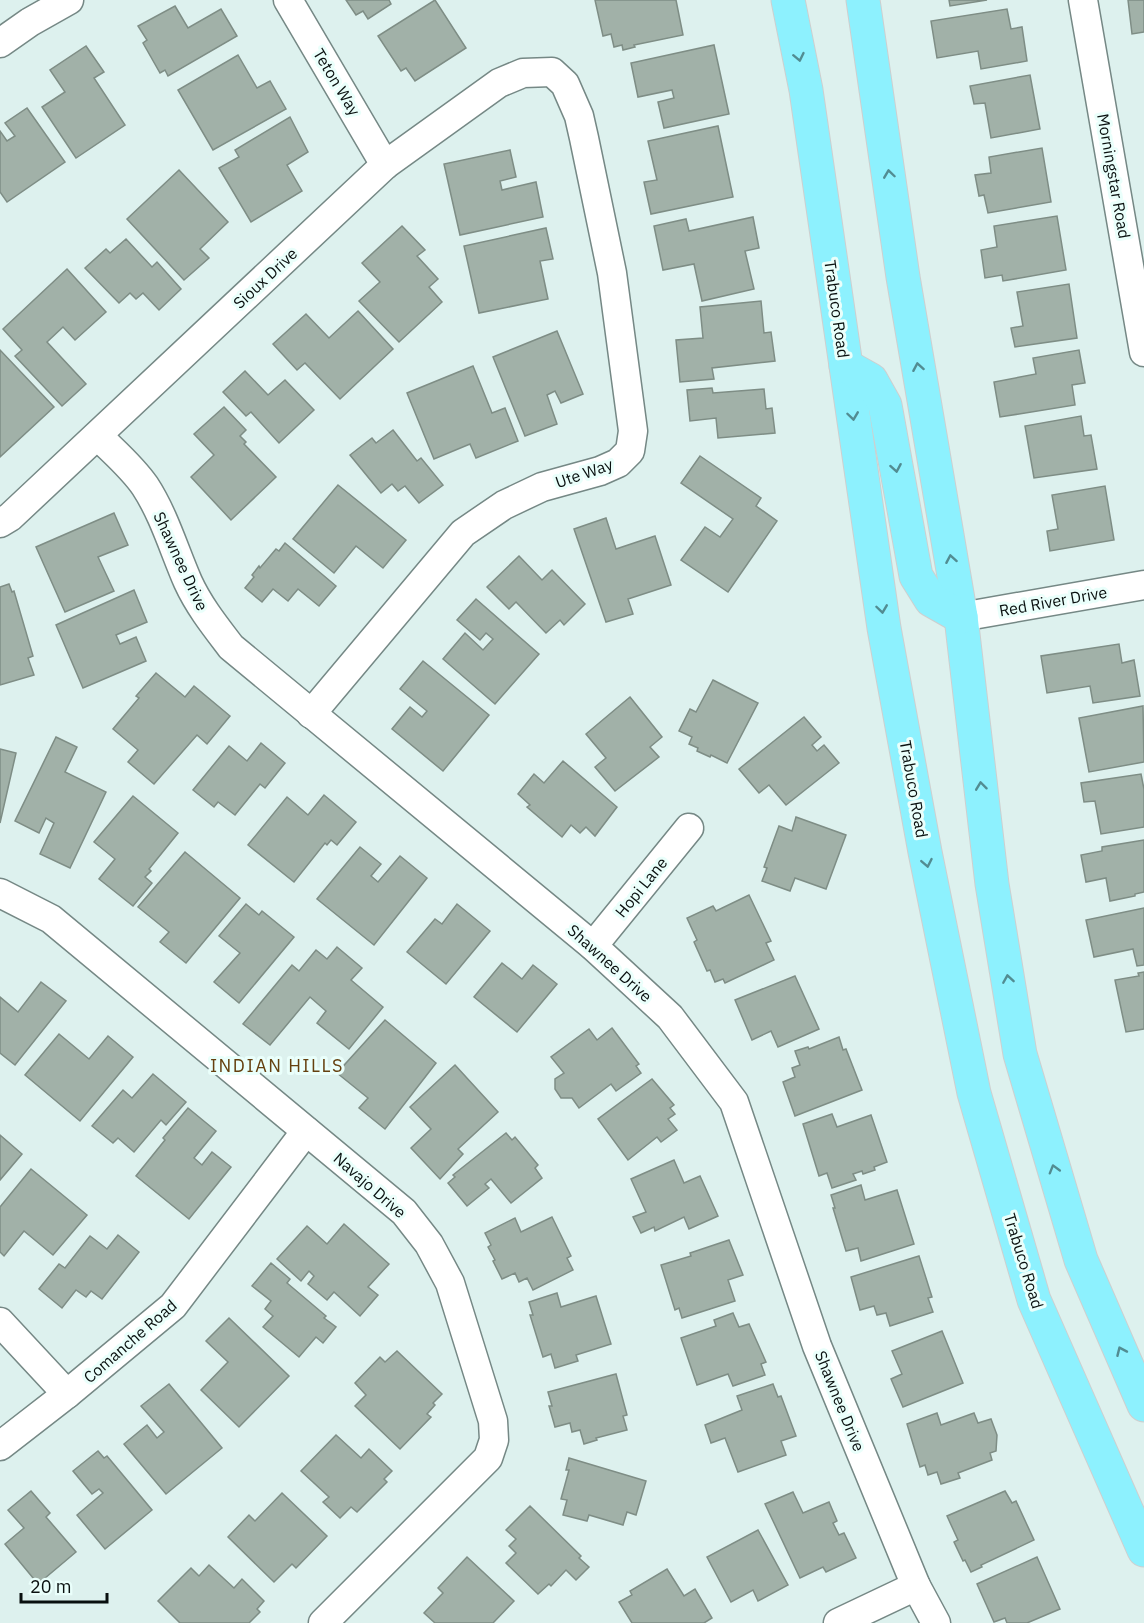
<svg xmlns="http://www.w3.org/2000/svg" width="1144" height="1623" viewBox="0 0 1144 1623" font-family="'IBM Plex Sans',sans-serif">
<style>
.building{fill:#a1b1a8;stroke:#7e8d85;stroke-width:1.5}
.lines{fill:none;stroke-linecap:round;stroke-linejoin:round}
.minor-casing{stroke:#758885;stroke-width:31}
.primary-casing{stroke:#cecfcf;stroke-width:35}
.minor{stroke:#fff;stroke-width:28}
.primary{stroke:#8df1fe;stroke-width:33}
.oneway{stroke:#528c92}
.labels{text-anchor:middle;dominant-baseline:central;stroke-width:6;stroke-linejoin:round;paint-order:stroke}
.street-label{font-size:16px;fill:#09100f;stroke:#eafffb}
.neighbourhood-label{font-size:18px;letter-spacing:1.5px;fill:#65400f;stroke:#eafffb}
</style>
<rect width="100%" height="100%" fill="#ddf1ee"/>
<g class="building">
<polygon points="346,0 389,0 391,4 368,19 363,11 356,15"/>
<polygon points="435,0 466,48 415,81 406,68 401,71 378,36"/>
<polygon points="595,0 676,0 683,35 634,45 635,47 623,50 622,45 614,47 611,34 603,36"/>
<polygon points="949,0 987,0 950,6"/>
<polygon points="1128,0 1144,0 1144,32 1132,34"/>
<polygon points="175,6 188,28 221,9 237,36 168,76 165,70 160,73 143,43 147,40 138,26"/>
<polygon points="1007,9 1011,29 1022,27 1027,61 981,69 978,51 937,58 931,21"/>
<polygon points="714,45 729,114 664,128 658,102 674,98 672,90 638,97 631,63"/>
<polygon points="86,46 104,72 94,78 125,125 76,158 42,107 65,92 50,70"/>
<polygon points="238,55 257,88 270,81 286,109 213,150 178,90"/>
<polygon points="1030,75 1040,129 991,138 985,103 974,104 970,86"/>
<polygon points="27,108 65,162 7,202 0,192 0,131 7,141 15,136 5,123"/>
<polygon points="290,117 308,152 287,165 302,191 251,222 219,168 239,157 235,150"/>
<polygon points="718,126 733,197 651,214 644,182 657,180 648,141"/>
<polygon points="1042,148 1051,202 988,213 984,195 979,196 975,175 991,173 989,157"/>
<polygon points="510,150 516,177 500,181 502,190 536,182 543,217 460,235 444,164"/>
<polygon points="179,170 228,222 200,249 209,258 184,280 127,219"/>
<polygon points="1057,216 1066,270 1003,281 1002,275 985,278 981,250 997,247 994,226"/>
<polygon points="753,217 759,248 745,251 754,289 702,301 694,264 663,270 654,226 686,219 689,231"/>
<polygon points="402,226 425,250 417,256 438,279 429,287 442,302 399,342 359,301 380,282 362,263"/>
<polygon points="546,228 553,259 540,261 548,299 479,313 464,246"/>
<polygon points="126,239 152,267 157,262 181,289 159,310 143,293 136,299 130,293 119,303 85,268 106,249 110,253"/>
<polygon points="67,269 106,312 75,340 63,327 47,342 86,384 62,406 15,356 22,350 3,329"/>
<polygon points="1069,284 1077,338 1015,347 1011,328 1023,326 1017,292"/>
<polygon points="761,301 764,333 771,332 775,361 712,368 714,379 680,382 676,340 703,338 700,307"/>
<polygon points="358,311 393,349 340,399 305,363 297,370 273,344 306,314 329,338"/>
<polygon points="557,331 583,394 561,403 555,391 547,395 557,424 525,436 493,357"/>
<polygon points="0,350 54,407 0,457"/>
<polygon points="1079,350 1085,383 1072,385 1075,405 1000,417 994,382 1036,374 1033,358"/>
<polygon points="473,366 492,413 505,408 518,441 476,458 470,444 434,459 407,393"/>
<polygon points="245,371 268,395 285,380 314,410 279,443 251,412 246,416 223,392"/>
<polygon points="712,388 713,393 764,389 766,409 772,408 775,433 718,438 716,418 690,421 687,390"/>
<polygon points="224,407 246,430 240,436 246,442 244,444 276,477 231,520 191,477 214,455 194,434"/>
<polygon points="1081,416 1084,436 1091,435 1097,469 1034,478 1025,426"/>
<polygon points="393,430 417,461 421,458 443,485 419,503 405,486 398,491 392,484 381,493 350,455 372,438 376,443"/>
<polygon points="700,456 761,498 756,506 777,521 728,592 681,560 705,527 720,537 733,519 681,483"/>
<polygon points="338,485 406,540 383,568 356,546 334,573 293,539"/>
<polygon points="1105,486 1114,540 1050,551 1047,531 1058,529 1052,495"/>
<polygon points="114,513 128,545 98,557 114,591 65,612 36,547"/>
<polygon points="606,518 616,549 655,536 671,585 628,599 633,614 606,622 574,529"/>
<polygon points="285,543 336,586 319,606 298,589 288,601 273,589 262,602 245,588 254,577 252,575 259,566 260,568 276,549 279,551"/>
<polygon points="519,556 542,580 552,570 585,604 564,625 560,620 546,633 516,602 509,609 487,587"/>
<polygon points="9,584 12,592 14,591 33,656 28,658 34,675 0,685 0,587"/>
<polygon points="134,590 147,622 116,635 120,644 136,637 146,661 83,688 56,625"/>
<polygon points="476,599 539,654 495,704 443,659 465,633 483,650 493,639 486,633 480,640 457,620"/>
<polygon points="1119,644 1122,663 1134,660 1140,696 1093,703 1090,686 1047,693 1041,656"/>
<polygon points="423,661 489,715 443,771 392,729 410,707 422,717 427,711 400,689"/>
<polygon points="156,673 185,697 194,686 230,716 207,744 197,735 154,784 128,762 138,750 113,729 139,698 136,696"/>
<polygon points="713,680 758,703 727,763 711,755 710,757 697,751 698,748 689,744 692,737 679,731 690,709 696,712"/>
<polygon points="630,697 662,737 650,747 659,757 615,791 595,767 606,758 586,734"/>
<polygon points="1143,706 1144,762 1089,772 1079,718"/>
<polygon points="804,717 821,737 812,745 817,751 824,745 839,763 786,805 769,785 759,793 739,769"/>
<polygon points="56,737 77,747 65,772 106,792 70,868 40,854 54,823 46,818 39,833 15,821"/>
<polygon points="261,743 285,763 265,788 260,784 235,815 218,802 214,807 193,790 229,746 247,761"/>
<polygon points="0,749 16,753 0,823"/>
<polygon points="563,761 617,807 595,836 586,827 580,833 571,825 562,837 527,807 530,805 518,794 534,774 544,783"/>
<polygon points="1141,774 1144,789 1144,827 1101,834 1095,801 1084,802 1081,783"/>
<polygon points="324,795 356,822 337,845 331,840 327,845 325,843 294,882 248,845 287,797 308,815"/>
<polygon points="133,796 178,833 149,869 151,871 145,877 152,883 133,906 99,879 115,859 94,842"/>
<polygon points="796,817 846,835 826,889 795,878 790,891 762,881 767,868 764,867 779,826 792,831"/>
<polygon points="1144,840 1144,892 1135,894 1135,896 1110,901 1106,878 1086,882 1081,855 1102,851 1102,847"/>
<polygon points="360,847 381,864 371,876 378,882 400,856 427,878 374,945 317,899"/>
<polygon points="185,852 240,898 186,963 160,942 169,932 138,907"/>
<polygon points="749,895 771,941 766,943 774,960 725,983 723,979 715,982 710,970 707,971 694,942 697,940 687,918 713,906 716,911"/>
<polygon points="246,904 259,915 262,911 294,937 239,1003 214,982 240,953 219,936"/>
<polygon points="457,904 490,931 446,984 407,952 435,919 442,924"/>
<polygon points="1144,908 1144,965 1137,966 1133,949 1094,957 1086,920"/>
<polygon points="337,947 362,968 351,980 383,1007 349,1049 317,1023 326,1011 310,997 270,1045 243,1024 292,965 299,971 316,950 327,959"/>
<polygon points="502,963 522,979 533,965 557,984 517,1032 474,997"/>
<polygon points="1144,972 1144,1029 1126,1032 1115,980 1139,976 1138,973"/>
<polygon points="795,976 819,1029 778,1047 771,1031 752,1040 735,1000"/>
<polygon points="41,982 66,1001 15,1065 0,1053 0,997 18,1012"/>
<polygon points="385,1020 436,1063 385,1129 359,1108 368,1098 337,1073"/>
<polygon points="612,1028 639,1064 636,1066 641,1073 616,1091 611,1084 579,1108 572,1098 561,1098 555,1089 555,1079 564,1073 551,1057 589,1029 597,1040"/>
<polygon points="59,1034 89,1059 108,1036 133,1057 80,1121 25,1075"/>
<polygon points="839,1037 843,1050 846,1049 862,1090 795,1116 783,1082 795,1077 792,1068 800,1065 795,1051 808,1047 809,1049"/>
<polygon points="455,1065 498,1112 458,1149 463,1154 440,1179 411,1148 431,1129 410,1107"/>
<polygon points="153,1074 186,1102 166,1125 161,1120 134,1152 118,1138 113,1143 92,1126 123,1090 132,1098"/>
<polygon points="652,1079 674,1105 670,1108 675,1114 668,1119 677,1130 661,1142 657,1137 628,1160 598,1119"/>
<polygon points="188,1108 216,1131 194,1158 202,1165 212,1152 231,1167 189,1219 136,1176 165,1140 163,1138"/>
<polygon points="832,1114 837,1127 871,1115 887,1162 874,1167 875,1170 863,1174 862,1171 853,1174 856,1180 832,1188 827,1173 819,1176 803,1124"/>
<polygon points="506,1133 512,1140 515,1137 538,1165 535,1168 542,1178 511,1203 491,1179 485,1184 489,1188 467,1206 448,1183 455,1177 453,1175"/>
<polygon points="0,1135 22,1154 0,1180"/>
<polygon points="674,1160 684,1183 700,1176 718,1216 689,1229 684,1217 655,1231 654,1227 641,1233 633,1217 646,1212 631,1179"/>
<polygon points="31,1169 87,1215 53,1255 24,1231 4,1256 0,1252 0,1207"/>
<polygon points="861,1185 865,1200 897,1190 914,1244 861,1261 858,1248 846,1251 833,1208 835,1208 831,1195"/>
<polygon points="552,1217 571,1256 567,1258 573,1270 533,1290 527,1278 519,1282 515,1273 502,1279 493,1261 495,1260 488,1247 491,1245 485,1233 515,1218 521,1232"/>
<polygon points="344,1224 389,1264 368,1287 378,1295 360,1316 334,1292 327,1300 308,1284 314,1276 309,1271 301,1281 277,1259 307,1226 327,1244"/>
<polygon points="118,1235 139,1252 102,1299 91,1291 86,1297 76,1290 62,1308 39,1289 59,1264 65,1268 90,1236 107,1249"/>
<polygon points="729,1240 743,1275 728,1280 735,1301 682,1318 679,1308 675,1310 661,1265 691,1256 690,1253"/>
<polygon points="919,1256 932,1297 928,1298 933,1312 890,1326 886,1313 877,1315 874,1306 860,1310 851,1277"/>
<polygon points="271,1263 290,1279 287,1283 326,1316 324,1318 336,1327 323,1343 316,1337 299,1357 263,1327 273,1316 265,1309 271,1301 252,1286"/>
<polygon points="557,1293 561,1307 596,1296 611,1344 576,1355 578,1361 555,1368 551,1354 543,1357 530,1315 533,1315 529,1302"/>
<polygon points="733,1313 739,1327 749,1324 766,1362 761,1364 765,1375 733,1386 728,1374 697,1385 681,1338 716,1326 714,1320"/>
<polygon points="229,1318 289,1376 239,1427 201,1390 228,1362 206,1341"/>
<polygon points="942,1331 963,1383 903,1407 891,1379 902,1374 892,1351"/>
<polygon points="397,1351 442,1394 433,1403 435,1405 427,1414 431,1417 400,1449 355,1406 366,1395 355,1383 380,1357 385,1362"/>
<polygon points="616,1374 627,1415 623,1416 627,1430 596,1438 597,1440 584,1444 580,1430 572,1432 570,1423 555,1427 549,1406 552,1406 548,1392"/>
<polygon points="169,1384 222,1448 166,1494 124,1444 147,1425 157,1438 164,1432 141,1406"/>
<polygon points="773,1384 778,1397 781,1396 796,1436 781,1441 786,1455 738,1472 725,1438 711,1443 705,1425 742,1410 737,1396"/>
<polygon points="937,1413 941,1425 974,1413 978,1423 991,1419 997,1435 996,1451 990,1453 992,1460 958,1473 960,1478 941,1484 937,1472 928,1475 925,1465 920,1467 907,1424"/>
<polygon points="336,1435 361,1458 369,1449 392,1471 384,1479 387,1482 357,1512 351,1507 340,1518 323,1502 329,1497 301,1471"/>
<polygon points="98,1451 104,1458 107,1456 152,1510 105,1549 77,1515 103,1493 99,1489 92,1494 73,1471"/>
<polygon points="569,1458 646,1481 636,1515 627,1512 623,1525 589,1515 587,1521 563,1515 567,1500 561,1499 569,1470 566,1470"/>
<polygon points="31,1491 50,1513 46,1517 76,1552 38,1584 5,1544 24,1528 8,1510"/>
<polygon points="1005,1491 1012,1503 1016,1501 1034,1540 981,1565 982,1567 971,1572 965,1560 963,1561 954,1542 958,1540 947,1516"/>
<polygon points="793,1492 803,1513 829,1502 837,1521 833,1523 839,1535 844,1533 856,1558 826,1572 823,1567 800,1578 765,1504"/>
<polygon points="282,1493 327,1536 296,1568 292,1564 274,1582 228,1537 249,1515 255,1521"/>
<polygon points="530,1506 581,1556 579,1558 589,1567 576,1580 566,1570 551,1586 549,1584 538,1594 506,1563 516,1553 509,1546 516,1539 506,1530"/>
<polygon points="758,1530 788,1585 758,1601 753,1590 731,1602 707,1557"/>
<polygon points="467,1557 514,1601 493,1623 435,1623 424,1613 443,1593 438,1588"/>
<polygon points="1037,1557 1060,1609 1027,1623 1007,1623 1005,1618 994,1622 977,1584"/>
<polygon points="209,1565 234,1588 242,1579 264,1601 257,1609 260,1612 249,1623 180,1623 158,1601 191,1568 199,1576"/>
<polygon points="667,1569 684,1596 695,1589 712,1618 704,1623 632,1623 619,1602 632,1595 630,1591"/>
</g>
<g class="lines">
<g class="minor-casing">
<g id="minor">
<polyline points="288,0 385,165"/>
<polyline points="1083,0 1144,352"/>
<polyline points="0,43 30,22 69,0"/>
<path d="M98,436C114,452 132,467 145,486C164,515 174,550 188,582C199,606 215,626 231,647L593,946L670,1017L734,1102L817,1346L916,1586L936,1623"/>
<polyline points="0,523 10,517 385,165 499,83 523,73 552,72 565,84 579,116 584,138 612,273 633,431 630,451 618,463 600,471 542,487 504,505 463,533 311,714"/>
<polyline points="961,617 1144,585"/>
<polyline points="0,893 51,919 404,1212 429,1244 450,1283 493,1421 494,1440 488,1458 323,1623"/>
<polyline points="593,946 689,828"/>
<polyline points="0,1322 67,1394"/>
<polyline points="0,1446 67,1394 173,1306 306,1131"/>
<polyline points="838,1623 916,1586"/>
</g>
</g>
<g class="primary-casing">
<g id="primary">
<polyline points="788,0 806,90 884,628 925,852 974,1093 1034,1300 1144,1550"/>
<polyline points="863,0 903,277 961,617 992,884 1020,1054 1081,1260 1144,1405"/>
<polyline points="846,366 871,380 885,405 916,576 931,600 961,617"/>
</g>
</g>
<use href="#minor" class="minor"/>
<use href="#primary" class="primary"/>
</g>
<defs><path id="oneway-chevron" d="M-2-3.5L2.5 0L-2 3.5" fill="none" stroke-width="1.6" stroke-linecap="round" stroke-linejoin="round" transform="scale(1.5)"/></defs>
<g class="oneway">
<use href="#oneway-chevron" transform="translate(799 57) rotate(78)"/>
<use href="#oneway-chevron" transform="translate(889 174) rotate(-98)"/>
<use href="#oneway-chevron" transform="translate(918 367) rotate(-100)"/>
<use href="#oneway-chevron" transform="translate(853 416) rotate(82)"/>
<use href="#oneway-chevron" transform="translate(896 468) rotate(80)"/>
<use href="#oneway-chevron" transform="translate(951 559) rotate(-100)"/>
<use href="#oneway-chevron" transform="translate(882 609) rotate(82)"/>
<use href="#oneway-chevron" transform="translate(981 786) rotate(-97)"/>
<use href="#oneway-chevron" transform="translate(927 863) rotate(79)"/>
<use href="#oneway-chevron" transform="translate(1008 979) rotate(-99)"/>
<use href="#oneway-chevron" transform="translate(1054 1169) rotate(-106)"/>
<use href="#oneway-chevron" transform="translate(1121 1351) rotate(-114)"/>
</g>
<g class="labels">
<g class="street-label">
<text transform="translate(337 82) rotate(59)">Teton Way</text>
<text transform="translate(1114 176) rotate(80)">Morningstar Road</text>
<text transform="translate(265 278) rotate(-43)">Sioux Drive</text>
<text transform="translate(837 309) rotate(82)">Trabuco Road</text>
<text transform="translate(584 473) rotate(-19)">Ute Way</text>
<text transform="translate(181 561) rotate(65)">Shawnee Drive</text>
<text transform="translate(1053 601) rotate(-10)">Red River Drive</text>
<text transform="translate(914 789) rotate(80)">Trabuco Road</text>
<text transform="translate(641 887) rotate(-51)">Hopi Lane</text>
<text transform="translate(610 963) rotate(42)">Shawnee Drive</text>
<text transform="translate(370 1185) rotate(41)">Navajo Drive</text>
<text transform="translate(1024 1261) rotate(73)">Trabuco Road</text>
<text transform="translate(130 1341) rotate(-41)">Comanche Road</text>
<text transform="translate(840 1401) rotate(68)">Shawnee Drive</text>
</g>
<g class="neighbourhood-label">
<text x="277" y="1065">INDIAN HILLS</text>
</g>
</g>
<path d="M21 1593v9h86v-9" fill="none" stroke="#09100f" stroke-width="3"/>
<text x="30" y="1593" font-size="18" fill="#09100f" stroke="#eafffb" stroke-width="4.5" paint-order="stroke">20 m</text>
</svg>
